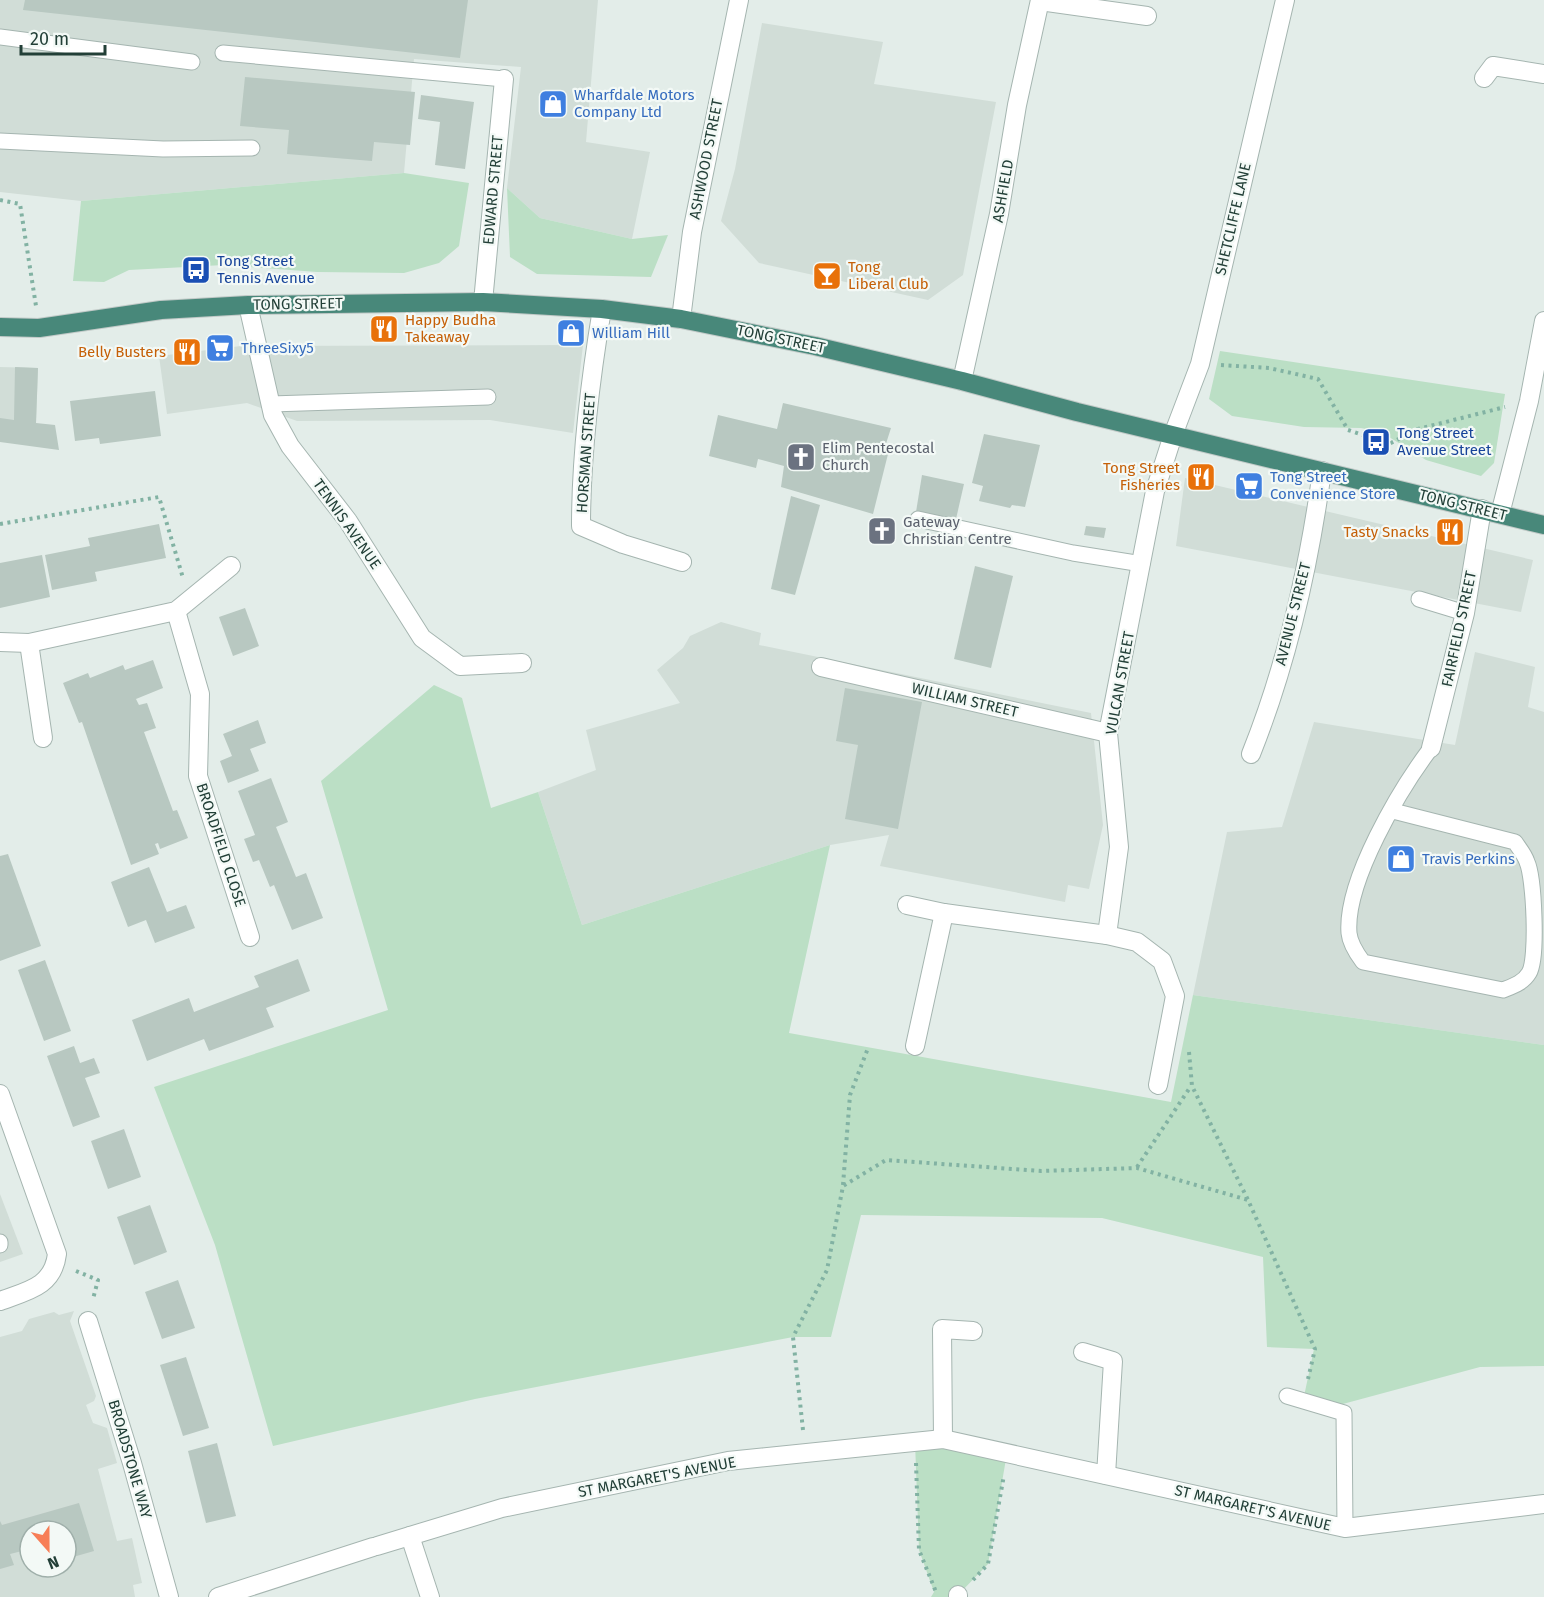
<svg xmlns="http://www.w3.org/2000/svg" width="1544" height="1597" viewBox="0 0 1544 1597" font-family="'Fira Sans',sans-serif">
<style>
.built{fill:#d1ddd7;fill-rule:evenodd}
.green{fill:#bbdfc5}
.building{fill:#b8c8c1}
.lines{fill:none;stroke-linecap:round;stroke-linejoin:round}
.service-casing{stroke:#a5b5b0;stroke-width:17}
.minor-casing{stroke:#a5b5b0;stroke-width:20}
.tertiary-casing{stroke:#a5b5b0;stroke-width:20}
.trunk-casing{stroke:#c1c9c7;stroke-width:20}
.path{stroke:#82b2a3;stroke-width:4;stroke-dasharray:3 4.5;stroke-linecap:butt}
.service{stroke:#fff;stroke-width:15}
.minor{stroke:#fff;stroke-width:18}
.tertiary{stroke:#fff;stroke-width:18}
.trunk{stroke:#48887a;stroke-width:18}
.labels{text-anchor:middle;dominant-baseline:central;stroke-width:4.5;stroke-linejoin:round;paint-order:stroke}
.shop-label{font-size:15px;fill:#366cbe;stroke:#f3f9f6;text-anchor:start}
.street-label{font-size:15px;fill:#223f37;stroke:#f3f9f6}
.transit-label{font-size:15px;fill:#164399;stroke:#f3f9f6;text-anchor:start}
.food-label{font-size:15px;fill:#c56008;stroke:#f3f9f6;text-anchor:end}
.worship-label{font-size:15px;fill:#5b616d;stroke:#f3f9f6;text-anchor:start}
</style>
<rect width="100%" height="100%" fill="#e3ede9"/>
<g class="built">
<polygon points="0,0 598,0 586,142 650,152 632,239 540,218 507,188 521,67 414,59 404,173 81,201 0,192"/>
<polygon points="762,23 883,42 874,84 996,102 963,275 928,300 759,263 721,221 735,169"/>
<polygon points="583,345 573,433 490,420 297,421 247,403 167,414 159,356 241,346"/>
<polygon points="0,367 38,368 36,423 22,421 0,442"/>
<polygon points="1185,478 1533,560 1521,612 1176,546"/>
<polygon points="721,622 761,633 759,645 1091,713 1103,825 1089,889 1068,885 1065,902 880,866 889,835 830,845 582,925 538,792 596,770 586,730 680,703 657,670 683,648 690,636"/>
<polygon points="1475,652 1535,667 1528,707 1544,712 1544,1045 1193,995 1227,832 1282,827 1314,722 1455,745"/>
<polygon points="0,1194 23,1254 0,1262"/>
<path d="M74,1311L70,1321L96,1396L94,1401L86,1405L93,1423L107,1428L117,1463L98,1469L117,1541L132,1538L142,1583L133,1585L135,1597H0V1337L22,1331L29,1319L54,1312L59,1315ZM30,1531H66V1567H30Z"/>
</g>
<g class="green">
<polygon points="404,173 469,183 459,246 439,263 404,273 317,272 224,265 129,270 104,282 73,281 81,201"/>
<polygon points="507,188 540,218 632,239 668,235 651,277 537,274 510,257"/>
<polygon points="1220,351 1505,394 1494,463 1481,476 1426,460 1381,432 1361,428 1304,427 1232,416 1209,399"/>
<polygon points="434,685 462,698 491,808 538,792 582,925 830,845 789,1033 1171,1102 1193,995 1544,1045 1544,1366 1480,1367 1328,1408 1303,1401 1314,1349 1267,1347 1263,1257 1102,1218 861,1215 831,1337 793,1337 475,1399 273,1446 215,1245 154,1087 388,1010 321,781"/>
<polygon points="915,1442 1007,1453 988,1564 958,1595 958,1597 931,1597 934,1592 919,1550"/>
</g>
<g class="building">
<polygon points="25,0 468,0 460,58 23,10"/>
<polygon points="245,77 415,92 410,145 374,142 372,161 287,154 289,130 240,126"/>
<polygon points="421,95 474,102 465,169 435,165 440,122 418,119"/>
<polygon points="15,367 38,368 36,423 55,425 59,450 0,442 0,418 14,420"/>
<polygon points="155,391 161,436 100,444 99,438 75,441 70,401"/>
<polygon points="783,403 891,428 883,453 888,454 873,514 781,487 784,466 758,459 756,468 709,456 718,415 777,429"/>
<polygon points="984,434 1040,445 1025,507 1012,505 1010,508 979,501 983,486 972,483"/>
<polygon points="922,475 964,484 956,519 916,512"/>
<polygon points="791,496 820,505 795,595 771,589"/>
<polygon points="159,524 166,558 95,572 97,581 52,590 45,555 90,546 88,538"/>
<polygon points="1086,526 1106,528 1104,538 1084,535"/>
<polygon points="42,555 50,597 0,608 0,563"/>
<polygon points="975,566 1013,576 991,668 954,659"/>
<polygon points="245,608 259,646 233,656 219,617"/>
<polygon points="153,660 163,688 136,699 139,705 147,703 156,728 144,732 173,811 177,810 188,838 160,849 158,843 155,844 159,854 131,865 82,722 79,723 63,683 88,673 90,678 123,665 125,670"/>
<polygon points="845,688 922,702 898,829 845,819 858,745 836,741"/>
<polygon points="258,720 266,743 250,749 259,771 228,783 220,761 232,756 223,734"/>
<polygon points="271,778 288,822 276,827 296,877 306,873 323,918 292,930 274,885 270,887 259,860 253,862 244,839 255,835 238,791"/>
<polygon points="8,854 41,946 0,961 0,856"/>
<polygon points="149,867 167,912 186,905 195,928 155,943 146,920 128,927 111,882"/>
<polygon points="298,959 310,991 266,1008 274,1027 209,1051 204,1039 147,1061 132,1020 189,998 194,1012 259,987 254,976"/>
<polygon points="45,960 71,1031 44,1041 18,970"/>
<polygon points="74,1046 80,1063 94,1058 100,1073 85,1078 100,1117 73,1127 47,1056"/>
<polygon points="124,1129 141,1177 108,1189 91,1141"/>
<polygon points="150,1205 167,1252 134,1265 117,1217"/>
<polygon points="178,1280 195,1328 162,1339 145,1292"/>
<polygon points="186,1357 209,1428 183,1436 160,1365"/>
<polygon points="217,1443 236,1516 206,1523 188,1451"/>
<polygon points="79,1503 94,1551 66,1559 66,1531 30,1531 30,1549 10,1554 14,1565 0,1569 0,1521 2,1525"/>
</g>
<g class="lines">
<g class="service-casing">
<g id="service">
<polyline points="0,37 192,62"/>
<polyline points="223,53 504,79"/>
<polyline points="0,141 163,149 252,148"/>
<polyline points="271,404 488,397"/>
<polyline points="918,519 1073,553 1142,564"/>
<polyline points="1419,599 1465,613"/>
<path d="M1393,811L1515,842C1519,848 1525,855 1527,862C1534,877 1538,959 1529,973C1523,983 1513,986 1503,990L1363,962C1357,954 1350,944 1349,933C1345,881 1400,789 1431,748"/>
<polyline points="0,1242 0,1245"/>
<polyline points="1287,1396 1344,1413 1345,1528"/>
</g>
</g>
<g class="minor-casing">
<g id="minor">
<polyline points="1040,1 1147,16"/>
<polyline points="1484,78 1493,66 1544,74"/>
<polyline points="483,302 504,79"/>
<polyline points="248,305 273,415 290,446 348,521 422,638 460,666 522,663"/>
<path d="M602,309C590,381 581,453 581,526L623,544L682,562"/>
<polyline points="681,319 692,232 739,0"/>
<polyline points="962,381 999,214 1017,105 1040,0"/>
<polyline points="1500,514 1529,401 1544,321"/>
<polyline points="176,611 200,694 198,776 250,937"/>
<polyline points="0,642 29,643 176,611 231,566"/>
<polyline points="29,643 43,738"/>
<polyline points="821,667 1108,733"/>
<polyline points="1431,748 1465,613 1482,509"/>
<path d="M1251,754C1287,664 1309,566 1322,471"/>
<polyline points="907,905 944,913 1107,935 1137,942 1162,961 1175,996 1158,1085"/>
<polyline points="1107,935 1119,847 1108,733 1155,491 1173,435"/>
<polyline points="915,1046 944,913"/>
<polyline points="88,1321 132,1463 169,1597"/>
<polyline points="1083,1352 1113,1361 1106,1475"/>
<polyline points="943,1439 942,1329 973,1331"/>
<polyline points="410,1536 430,1597"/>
<polyline points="377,1546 502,1508 728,1461 943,1439 1345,1528 1544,1504"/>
<polyline points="958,1595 958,1597"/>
<polyline points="218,1597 373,1547"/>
</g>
</g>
<g class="tertiary-casing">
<g id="tertiary">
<polyline points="1173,435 1200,364 1285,0"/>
<path d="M0,1094L57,1254C53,1287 27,1291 0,1301"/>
</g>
</g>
<g class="trunk-casing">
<polyline id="trunk" points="0,327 39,328 161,310 248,305 483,302 602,309 681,319 815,346 962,381 1077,412 1544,525"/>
</g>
<g class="path">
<polyline points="0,200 20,204 36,306"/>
<polyline points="1221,365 1269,368 1318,379 1348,430 1389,444 1418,429 1505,407"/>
<polyline points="0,524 159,497 183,578"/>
<polyline points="1189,1052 1192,1086 1248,1200 1315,1349 1308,1379"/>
<polyline points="1137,1167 1191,1086"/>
<polyline points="843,1185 850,1095 868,1048"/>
<polyline points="76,1271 98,1280 93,1299"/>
<polyline points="803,1430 793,1337 827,1270 843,1186 886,1160 1041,1171 1137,1168 1248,1200"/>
<polyline points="916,1463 919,1550 936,1592"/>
<polyline points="973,1580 988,1564 1004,1475"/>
</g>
<use href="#service" class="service"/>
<use href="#minor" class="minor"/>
<use href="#tertiary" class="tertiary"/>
<use href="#trunk" class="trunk"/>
</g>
<defs>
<g id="shop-square" transform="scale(1.5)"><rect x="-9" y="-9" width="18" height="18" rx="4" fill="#3f7fe0" stroke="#f3f9f6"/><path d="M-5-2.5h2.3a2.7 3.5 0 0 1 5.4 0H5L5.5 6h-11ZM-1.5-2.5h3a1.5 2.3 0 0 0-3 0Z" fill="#fff"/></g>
<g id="bus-square" transform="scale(1.5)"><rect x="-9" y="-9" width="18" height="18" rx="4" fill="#1a4fb4" stroke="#f3f9f6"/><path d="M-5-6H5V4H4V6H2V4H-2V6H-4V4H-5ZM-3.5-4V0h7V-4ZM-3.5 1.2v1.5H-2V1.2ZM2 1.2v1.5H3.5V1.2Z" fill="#fff"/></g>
<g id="bar-square" transform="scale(1.5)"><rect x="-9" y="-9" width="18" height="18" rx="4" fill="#e8710a" stroke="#f3f9f6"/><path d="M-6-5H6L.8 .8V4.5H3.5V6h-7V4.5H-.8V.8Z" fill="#fff"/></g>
<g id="restaurant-square" transform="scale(1.5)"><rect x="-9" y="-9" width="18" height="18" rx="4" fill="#e8710a" stroke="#f3f9f6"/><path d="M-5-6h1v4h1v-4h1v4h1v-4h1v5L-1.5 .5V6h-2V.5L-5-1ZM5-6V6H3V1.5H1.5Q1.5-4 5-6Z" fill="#fff"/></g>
<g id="supermarket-square" transform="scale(1.5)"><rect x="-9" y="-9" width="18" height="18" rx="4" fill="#3f7fe0" stroke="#f3f9f6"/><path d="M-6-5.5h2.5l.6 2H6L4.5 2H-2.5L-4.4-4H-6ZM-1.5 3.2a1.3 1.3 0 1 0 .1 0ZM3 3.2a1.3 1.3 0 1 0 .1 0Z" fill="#fff"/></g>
<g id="church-square" transform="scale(1.5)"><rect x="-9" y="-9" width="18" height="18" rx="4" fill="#6b7280" stroke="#f3f9f6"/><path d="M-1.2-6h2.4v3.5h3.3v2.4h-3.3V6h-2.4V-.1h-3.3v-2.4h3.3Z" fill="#fff"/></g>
</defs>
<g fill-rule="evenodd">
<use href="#shop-square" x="553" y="104"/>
<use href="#bus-square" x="196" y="270"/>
<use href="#bar-square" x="827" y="276"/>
<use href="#restaurant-square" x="384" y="329"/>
<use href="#shop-square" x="571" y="333"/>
<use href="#supermarket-square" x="220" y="348"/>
<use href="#restaurant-square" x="187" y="352"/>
<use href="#bus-square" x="1376" y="442"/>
<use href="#church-square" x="801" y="457"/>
<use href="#restaurant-square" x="1201" y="477"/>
<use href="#supermarket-square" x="1249" y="486"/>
<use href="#church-square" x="882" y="531"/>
<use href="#restaurant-square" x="1450" y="532"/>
<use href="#shop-square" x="1401" y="859"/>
</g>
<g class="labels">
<g class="shop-label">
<text x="574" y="95">Wharfdale Motors<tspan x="574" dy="17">Company Ltd</tspan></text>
<text x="592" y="333">William Hill</text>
<text x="241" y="348">ThreeSixy5</text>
<text x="1270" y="477">Tong Street<tspan x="1270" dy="17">Convenience Store</tspan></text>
<text x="1422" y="859">Travis Perkins</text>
</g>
<g class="street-label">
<text transform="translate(706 159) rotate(-79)">ASHWOOD STREET</text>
<text transform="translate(493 190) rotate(-85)">EDWARD STREET</text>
<text transform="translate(1003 191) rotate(-80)">ASHFIELD</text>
<text transform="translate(1233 219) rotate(-77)">SHETCLIFFE LANE</text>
<text transform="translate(298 304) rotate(-1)">TONG STREET</text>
<text transform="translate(781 339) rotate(12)">TONG STREET</text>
<text transform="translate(586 453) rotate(-86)">HORSMAN STREET</text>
<text transform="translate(1463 505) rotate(14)">TONG STREET</text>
<text transform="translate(347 524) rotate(55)">TENNIS AVENUE</text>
<text transform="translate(1293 614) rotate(-76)">AVENUE STREET</text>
<text transform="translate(1459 629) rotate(-78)">FAIRFIELD STREET</text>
<text transform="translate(1120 683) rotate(-80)">VULCAN STREET</text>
<text transform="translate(965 700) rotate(13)">WILLIAM STREET</text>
<text transform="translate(221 845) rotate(72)">BROADFIELD CLOSE</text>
<text transform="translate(130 1459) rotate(74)">BROADSTONE WAY</text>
<text transform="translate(657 1477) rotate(-11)">ST MARGARET'S AVENUE</text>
<text transform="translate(1253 1508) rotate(13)">ST MARGARET'S AVENUE</text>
</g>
<g class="transit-label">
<text x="217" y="261">Tong Street<tspan x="217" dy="17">Tennis Avenue</tspan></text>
<text x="1397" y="433">Tong Street<tspan x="1397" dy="17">Avenue Street</tspan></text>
</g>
<g class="food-label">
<text x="848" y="267" text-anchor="start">Tong<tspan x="848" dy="17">Liberal Club</tspan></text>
<text x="405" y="320" text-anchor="start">Happy Budha<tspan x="405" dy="17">Takeaway</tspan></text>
<text x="166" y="352">Belly Busters</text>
<text x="1180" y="468">Tong Street<tspan x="1180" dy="17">Fisheries</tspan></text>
<text x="1429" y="532">Tasty Snacks</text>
</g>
<g class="worship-label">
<text x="822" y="448">Elim Pentecostal<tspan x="822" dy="17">Church</tspan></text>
<text x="903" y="522">Gateway<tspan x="903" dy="17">Christian Centre</tspan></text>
</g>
</g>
<g transform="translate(48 1549) rotate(159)"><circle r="28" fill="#f3f9f6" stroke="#9fafaa" stroke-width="1.5"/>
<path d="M0-4.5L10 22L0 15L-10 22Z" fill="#f77e57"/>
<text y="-9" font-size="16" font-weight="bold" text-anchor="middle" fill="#223f37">N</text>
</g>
<path d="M21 45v9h84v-9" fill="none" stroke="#223f37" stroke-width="3"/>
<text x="30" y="45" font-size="18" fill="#223f37" stroke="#f3f9f6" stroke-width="4.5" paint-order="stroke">20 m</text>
</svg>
